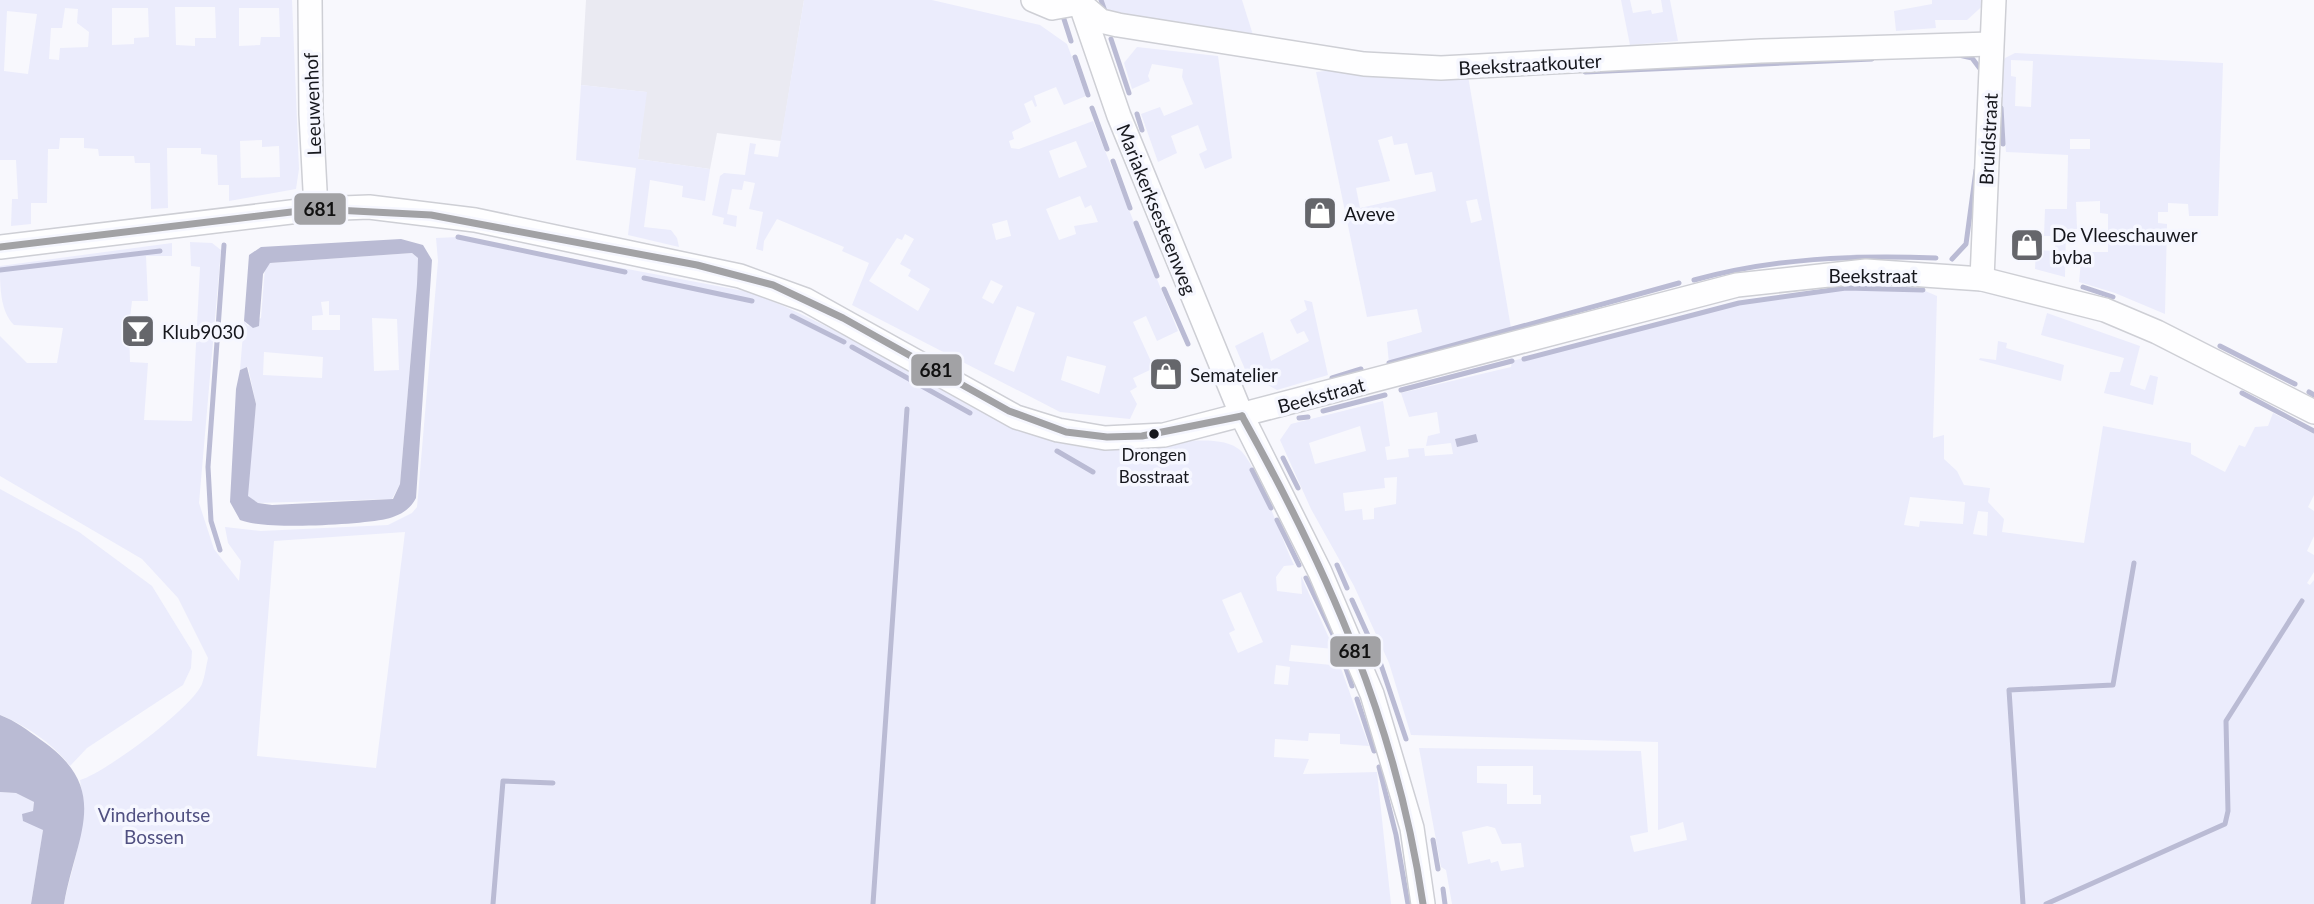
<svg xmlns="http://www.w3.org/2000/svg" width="2314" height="904" viewBox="0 0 2314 904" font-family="Lato,sans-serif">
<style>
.built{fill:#eaeaf2}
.green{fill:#ebecfc;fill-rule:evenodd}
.water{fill:#babbd4}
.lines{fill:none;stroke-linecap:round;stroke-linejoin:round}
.stream{stroke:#babbd4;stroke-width:5}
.minor-casing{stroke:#cecfd5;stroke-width:26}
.minor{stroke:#fefeff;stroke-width:23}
.bus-1-casing{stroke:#f6f7ff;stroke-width:12}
.bus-1{stroke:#a2a2a5;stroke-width:7}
.bus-dot{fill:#16171d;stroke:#f6f7ff;stroke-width:2.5}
.labels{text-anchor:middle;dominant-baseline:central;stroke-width:7;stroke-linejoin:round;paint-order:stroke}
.bus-label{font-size:17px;fill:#16171d;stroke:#f6f7ff}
.street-label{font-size:19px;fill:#16171d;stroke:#f6f7ff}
.poi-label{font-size:19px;fill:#16171d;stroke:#f6f7ff;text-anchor:start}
.park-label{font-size:19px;fill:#505081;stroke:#f6f7ff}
.line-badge{stroke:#f6f7ff;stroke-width:2.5}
.pale-badge-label{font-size:19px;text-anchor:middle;font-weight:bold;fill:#111}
</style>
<rect width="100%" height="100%" fill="#f8f8fd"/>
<polygon class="built" points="586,0 804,0 781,141 717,133 710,169 638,159 646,92 581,85"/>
<g class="green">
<path d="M0,0H292L299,169L296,189L229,201V185H218L217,155L201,154V148H167L168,208L151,209L150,163H135L134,156H99L98,149L84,148V138H60L59,149H48L47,203H31V224L11,226L12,199H18L16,160H0ZM175,7H215L216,38H195V46L176,45ZM65,8L78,9L77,23L89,32L88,47L60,48L59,60L49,59L51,28H62ZM112,8H148L149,37L134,38V44L112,45ZM239,8H279L280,37H261L260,45L239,46ZM7,11L37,14L28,74L4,71ZM262,140V147L279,146L280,177L241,178L240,141Z"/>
<path d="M804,0H932L1040,25L1067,44L1086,96L1064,105L1056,87L1034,96L1037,106L1035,107L1032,100L1024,104L1031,122L1012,132L1014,139L1009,141L1011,148L1019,149L1093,121L1178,331L1157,341L1146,316L1133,322L1154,368L1133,378L1137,387L1130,391L1137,404L1130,419L1060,412L852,305L869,263L842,251L844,247L777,219L764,241L763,251L756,249L763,212L749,209L755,183L744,181L742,190L732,189L727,214L737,216L736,227L723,224L724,218L712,215L720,176L724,173L745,175L750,143L756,144L754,154L778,157ZM1076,141L1087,167L1059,178L1049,151ZM1080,196L1085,208L1091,205L1098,222L1074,226L1076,234L1059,240L1046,209ZM1007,220L1011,236L996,240L992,224ZM905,234L914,239L900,264L911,270L908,276L930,289L918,311L869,281L897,238L902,240ZM991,280L1003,286L993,304L982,298ZM1017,306L1035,313L1014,372L994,364ZM1067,356L1106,366L1099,394L1061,380Z"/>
<polygon points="1101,0 1242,0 1253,35 1106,14"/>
<polygon points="1621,0 1630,0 1633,13 1651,10 1652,14 1663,12 1661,0 1670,0 1678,41 1630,45"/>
<polygon points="1932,0 1989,0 1967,20 1935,20 1936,28 1896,31 1894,11 1932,4"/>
<polygon points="1137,47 1218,56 1232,158 1205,169 1199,154 1207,150 1198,125 1171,136 1177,153 1158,162 1141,114 1160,107 1164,116 1193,104 1182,77 1183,69 1152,64 1148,76 1150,81 1132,89 1124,63"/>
<path d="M2015,53L2223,63L2218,216H2189L2188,204L2168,203V212H2158V223L2167,224L2165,314L2115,293L2079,282L2082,252H2108V214L2100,213V201L2076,202L2077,229H2066L2065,277L2035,269L2036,250L2055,251V236H2044L2045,209H2067L2068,155L2006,152L2002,103L2003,63L2005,58ZM2011,60L2033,61L2031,107L2015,106L2016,77L2011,76ZM2070,139H2090V149H2070Z"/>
<path d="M1349,68L1468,76L1511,328L1389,363L1387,342L1422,332L1417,309L1367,317L1316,72ZM1392,136L1394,145L1407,143L1415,175L1432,172L1436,191L1360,208L1356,188L1390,181L1378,140ZM1477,199L1482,220L1471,223L1466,201Z"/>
<polygon points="581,85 647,92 638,159 710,169 705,201 682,197 683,186 650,180 644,227 671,230 677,238 679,247 628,235 636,168 576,160"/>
<path d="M458,237L749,292C807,314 861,344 915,375C972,407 1028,442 1095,449C1131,453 1215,427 1240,450C1258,466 1281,539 1294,565L1284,566L1276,577L1277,591L1302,594L1301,576L1334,649L1369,746L1340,744V734L1309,733L1308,741L1275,739L1274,757L1309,759L1303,774L1377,772L1391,904H64C74,858 88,828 80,780C105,773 192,708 202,684C205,676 206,666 208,658L178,598L142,559L0,476V336L27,363H57L63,328L14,325C0,311 0,286 0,266L172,243V256H146L148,301H132L129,327L130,362L148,363L144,420L192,421L200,267L191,266L190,242L212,243L221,250L199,503L214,549L239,581L241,561L228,543L225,527L261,531L388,525L412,513L417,507L438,261L436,238ZM405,532L376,768L257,756L274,541ZM1241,592L1263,642L1238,653L1229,633L1235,630L1222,600ZM1291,645L1334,649L1332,665L1289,661ZM1276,665L1290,667L1288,685L1274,684Z"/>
<path d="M412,253L418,258L417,284L400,484L392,499L258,503L247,496L256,404L248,367L240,370L244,321L248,326L261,318L265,267L270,263ZM329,301V315H340V330H312V316L323,315L321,302ZM372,318L397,319L399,370L374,371ZM264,352L323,357L322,378L263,375Z"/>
<path d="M1846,288L1923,290L1937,296L1933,438L1944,435V459L1957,471L1964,485L1990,488L1988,502L2004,519L2002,532L2084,543L2103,426L2191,443V454L2225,472L2239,445L2245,447L2255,427L2268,426L2273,413L2314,434V495L2308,507L2314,511V536L2307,551L2314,555V572L2307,583L2310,585L2314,580V904H1452L1446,870L1441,867L1419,748L1641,751L1648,832L1630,836L1634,852L1687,840L1683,822L1658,830V742L1411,735L1389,663L1354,586L1311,509L1280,440L1291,424L1383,401L1390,446L1385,447L1387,460L1409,457L1408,449L1424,448L1425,456L1453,454L1451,443L1426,446L1428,436L1440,433L1437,412L1409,417L1401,393L1511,367L1512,361L1739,303ZM1360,426L1366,451L1315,464L1309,443ZM1397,477L1396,504L1374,508V519L1363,520L1362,509L1345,511L1343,493L1385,488L1384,478ZM1910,497L1965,502L1963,524L1920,521L1919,527L1904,525ZM1978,511L1988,512L1987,536L1973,534ZM1477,766H1533V795H1541V804H1507V784L1477,783ZM1487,826L1495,828L1502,844L1521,843L1524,867L1501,871L1498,861L1491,863L1490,859L1468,864L1462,832Z"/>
<polygon points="1304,300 1312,302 1328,375 1277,390 1247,374 1235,346 1263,332 1271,361 1309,341 1304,331 1297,334 1290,320 1307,310"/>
<polygon points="2047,313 2140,346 2130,385 2145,390 2150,375 2158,377 2153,405 2104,393 2110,372 2120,372 2124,358 2041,335"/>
<polygon points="1998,341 2007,343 2006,348 2064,365 2061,381 1979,360 1980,358 1996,360"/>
<path d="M0,489L79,532L152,586L192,651L191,668L183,685L87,748L70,766C55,745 24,724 0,715Z"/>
<polygon points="0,792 16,793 34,802 33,811 43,830 31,904 0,904"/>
</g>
<g class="water">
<path d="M401,239L423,245L432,260L416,498C410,510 399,516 386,519C358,525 264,530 240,520L230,502L236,389L240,370L247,367L256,404L248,496L258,503L272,505L393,499L400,484L417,284L418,258L412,253L270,263L263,274L259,326L253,328L244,321L249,255L261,247Z"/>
<polygon points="1476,434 1478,442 1457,447 1455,439"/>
<path d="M0,715C16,721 27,730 41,740C113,790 76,835 64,904H31L43,830L23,821L22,814L33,811L34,802L16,793L0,792Z"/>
</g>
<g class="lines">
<g class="stream">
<polyline points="1101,0 1106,14"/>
<polyline points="1063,16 1071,41"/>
<polyline points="1111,39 1129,93"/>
<polyline points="1959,55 1972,58 1981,70"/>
<polyline points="1075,57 1088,95"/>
<polyline points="1585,72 1872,59"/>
<polyline points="1092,108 1107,149"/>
<polyline points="2001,108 2003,144"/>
<polyline points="1137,114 1142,130"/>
<polyline points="1113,161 1130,208"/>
<polyline points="1136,223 1157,276"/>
<polyline points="458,237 625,272"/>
<polyline points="1952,259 1966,244 1976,170"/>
<polyline points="0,270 160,251"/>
<polyline points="644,278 752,301"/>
<path d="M1694,280C1775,258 1852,255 1936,258"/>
<polyline points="2083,287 2113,297"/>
<polyline points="1164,289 1188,344"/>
<polyline points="792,316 844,342"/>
<polyline points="2220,346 2295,384"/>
<polyline points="852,347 970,413"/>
<polyline points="1524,359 1739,303 1846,288 1923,290"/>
<polyline points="1389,363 1679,283"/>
<polyline points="1332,378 1361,369"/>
<polyline points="1401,390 1512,361"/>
<polyline points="2309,392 2314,395"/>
<polyline points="2242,393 2314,431"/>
<polyline points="1323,411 1385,395"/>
<polyline points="1299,418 1308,417"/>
<polyline points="1057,451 1093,472"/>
<polyline points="1283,458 1298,488"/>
<polyline points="1252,470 1271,508"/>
<polyline points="1277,520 1299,565"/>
<polyline points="220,550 211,521 208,467 224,245"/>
<polyline points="1337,565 1347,588"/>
<polyline points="1306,578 1337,643"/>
<polyline points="1352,600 1380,662 1406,739"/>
<polyline points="1342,657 1352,686"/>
<polyline points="1357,699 1374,751"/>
<polyline points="1379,767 1396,835 1408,904"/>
<polyline points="1433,840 1438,869"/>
<polyline points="1443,889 1445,904"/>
<polyline points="493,904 503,781 553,783"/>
<polyline points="873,904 907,409"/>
<polyline points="2023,904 2009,690 2113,685 2134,563"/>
<polyline points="2046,904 2225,824 2228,811 2226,721 2302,601"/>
</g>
<g class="minor-casing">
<g id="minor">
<polyline points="310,0 311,114 316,209"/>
<polyline points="1033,0 1052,8 1080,3 1101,21 1118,25 1364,64 1441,68 1761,51 1990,44"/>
<polyline points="1079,0 1119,116 1242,416 1320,572 1372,694 1412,828 1423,904"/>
<polyline points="0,247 316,209 369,207 475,220 740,276 806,300 1016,417 1058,430 1105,438 1164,435 1737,285 1866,271 1982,279 2105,310 2157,332 2314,412"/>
<polyline points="1982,279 1994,0"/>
</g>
</g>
<use href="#minor" class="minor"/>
<g class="bus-1-casing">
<g id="bus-1">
<polyline points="0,247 316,209 431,215 697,265 773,285 843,318 1009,411 1066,432 1107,437 1142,436 1242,416"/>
<path d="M1242,416C1329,572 1397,726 1423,904"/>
</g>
</g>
<use href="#bus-1" class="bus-1"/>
</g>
<defs>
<g id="shop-square" transform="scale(1.75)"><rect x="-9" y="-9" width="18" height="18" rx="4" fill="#65666b" stroke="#f6f7ff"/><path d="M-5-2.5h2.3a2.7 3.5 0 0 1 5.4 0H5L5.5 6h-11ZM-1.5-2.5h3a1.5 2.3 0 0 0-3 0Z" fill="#fff"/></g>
<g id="bar-square" transform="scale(1.75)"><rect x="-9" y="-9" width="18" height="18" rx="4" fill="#65666b" stroke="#f6f7ff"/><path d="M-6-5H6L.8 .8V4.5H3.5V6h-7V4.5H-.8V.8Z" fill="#fff"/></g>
</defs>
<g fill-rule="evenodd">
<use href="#shop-square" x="1320" y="213"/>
<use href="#shop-square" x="2027" y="245"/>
<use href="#bar-square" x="138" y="331"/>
<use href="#shop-square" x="1166" y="374"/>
</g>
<circle class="bus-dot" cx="1154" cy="434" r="6"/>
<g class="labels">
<g class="bus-label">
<text x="1154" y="454">Drongen<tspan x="1154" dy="22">Bosstraat</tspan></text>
</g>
<g class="street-label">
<text transform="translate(1530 64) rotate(-3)">Beekstraatkouter</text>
<text transform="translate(312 104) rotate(-92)">Leeuwenhof</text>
<text transform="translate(1988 139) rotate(-87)">Bruidstraat</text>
<text transform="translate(1157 209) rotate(68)">Mariakerksesteenweg</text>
<text x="1873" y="275">Beekstraat</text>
<text transform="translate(1321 395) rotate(-15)">Beekstraat</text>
</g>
<g class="poi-label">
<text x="1344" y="213">Aveve</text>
<text x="2052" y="234">De Vleeschauwer<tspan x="2052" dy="22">bvba</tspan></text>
<text x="162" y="331">Klub9030</text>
<text x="1190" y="374">Sematelier</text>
</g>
<g class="park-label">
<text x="154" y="814">Vinderhoutse<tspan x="154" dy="22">Bossen</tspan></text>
</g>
</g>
<g class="line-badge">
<rect x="293" y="192" width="54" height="34" rx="7" fill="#a2a2a5"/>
<rect x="910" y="353" width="53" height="34" rx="7" fill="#a2a2a5"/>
<rect x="1329" y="635" width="53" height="33" rx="7" fill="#a2a2a5"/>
</g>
<g class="pale-badge-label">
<text x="320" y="216">681</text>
<text x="936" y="377">681</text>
<text x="1355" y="658">681</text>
</g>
</svg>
